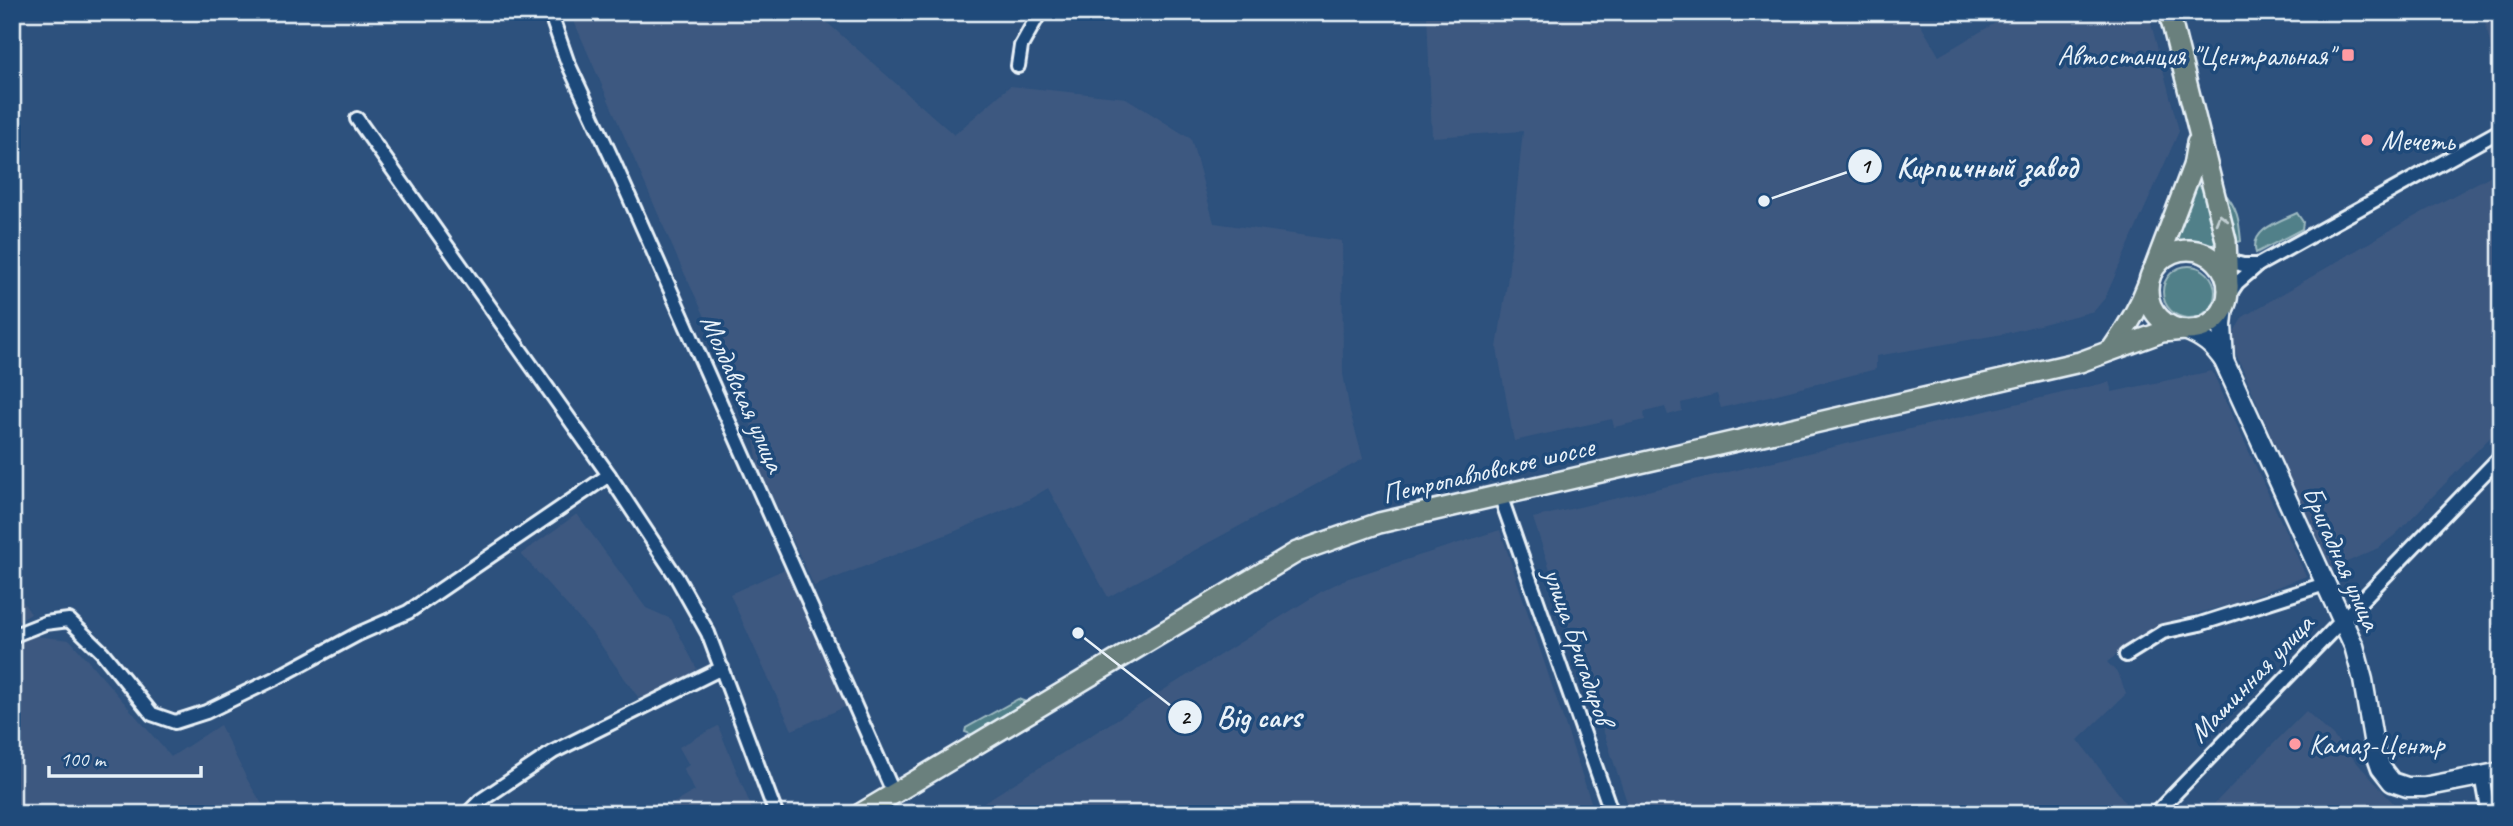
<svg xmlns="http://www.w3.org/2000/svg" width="2513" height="826" viewBox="0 0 2513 826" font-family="Caveat,sans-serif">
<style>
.built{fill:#3e5980}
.green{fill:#518089;stroke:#9cb8c0;stroke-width:2}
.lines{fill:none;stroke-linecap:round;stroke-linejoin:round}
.minor-casing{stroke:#e8f1f8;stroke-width:18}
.secondary-casing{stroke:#e8f1f8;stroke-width:23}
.primary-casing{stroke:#e8f1f8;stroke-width:24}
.minor{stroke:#1f4a7a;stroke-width:12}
.secondary{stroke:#1f4a7a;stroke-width:18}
.primary{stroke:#6a807d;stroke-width:19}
.oneway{stroke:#c2cfd3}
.poi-dot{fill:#ff9aa2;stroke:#1f4a7a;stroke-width:2.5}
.labels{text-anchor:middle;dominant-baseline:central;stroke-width:7;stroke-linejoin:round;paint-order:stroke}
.poi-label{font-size:28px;fill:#e8f1f8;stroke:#1f4a7a;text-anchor:start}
.street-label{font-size:28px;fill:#e8f1f8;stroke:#1f4a7a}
.leader{fill:none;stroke:#e8f1f8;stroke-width:2.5}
.callout-dot{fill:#e8f1f8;stroke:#1f4a7a;stroke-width:2.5}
.mark-label{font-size:21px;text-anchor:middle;font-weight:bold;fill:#111}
.callout-label{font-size:30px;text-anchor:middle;font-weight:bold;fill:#e8f1f8;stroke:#1f4a7a;stroke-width:7;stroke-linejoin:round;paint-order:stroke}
</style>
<rect width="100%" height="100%" fill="#2d517d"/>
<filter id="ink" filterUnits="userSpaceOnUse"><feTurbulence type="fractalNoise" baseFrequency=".0143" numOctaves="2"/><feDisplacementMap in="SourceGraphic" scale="14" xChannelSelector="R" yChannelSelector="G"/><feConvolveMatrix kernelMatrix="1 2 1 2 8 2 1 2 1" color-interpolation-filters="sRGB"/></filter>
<g filter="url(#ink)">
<g class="built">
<polygon points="570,12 815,12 954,135 1010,86 1126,98 1191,139 1214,223 1342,241 1343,374 1350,412 1363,459 1108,597 1048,488 1028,500 958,530 814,586 759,468 748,407 680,264"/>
<polygon points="1427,12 1913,12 1939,56 2014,12 2148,12 2179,131 2105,298 2094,311 2003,334 1876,356 1876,369 1721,408 1717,394 1681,403 1682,411 1668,415 1665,407 1644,412 1645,420 1614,427 1612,419 1514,441 1497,348 1508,277 1523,131 1432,137"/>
<polygon points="2483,12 2501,12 2501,92"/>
<polygon points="2501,170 2501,426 2396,534 2378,548 2329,570 2234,349 2234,332 2243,317 2401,224"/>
<polygon points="2212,371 2306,576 2235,603 2177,619 2151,629 2107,662 2119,675 2126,694 2078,740 2125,802 2113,814 1631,814 1533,518 2109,382 2112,392"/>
<polygon points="577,514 646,608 671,619 697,669 657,696 638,697 593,634 521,554"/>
<polygon points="1500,530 1595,814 965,814 1324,590 1346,579"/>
<polygon points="785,569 847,706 792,730 730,594"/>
<polygon points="12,586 31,614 12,624"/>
<polygon points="34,636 70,640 171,757 220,725 248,781 268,814 12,814 12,646"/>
<polygon points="2306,711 2333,736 2403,814 2204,814"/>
<polygon points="718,726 754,814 654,814 695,791 683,769 689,765 679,747"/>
</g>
<g class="green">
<path d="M2197,184L2203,189L2218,245C2200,242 2186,241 2168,247L2194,185Z"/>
<path d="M2223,191C2238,209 2239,219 2241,241L2238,242L2234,236Z"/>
<path d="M2297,213L2303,222L2302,229L2256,253C2249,230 2280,221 2297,213Z"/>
<circle cx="2189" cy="292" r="26"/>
<polygon points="1018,699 1031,704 973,735 965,732 966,728"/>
</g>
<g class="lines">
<g class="minor-casing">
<g id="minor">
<polyline points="550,12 567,61 615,165 894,794"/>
<polyline points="1018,66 1021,46 1040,12"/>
<polyline points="357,119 609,475 677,578 708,633 776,814"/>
<polyline points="2209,256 2243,265 2258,265"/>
<polyline points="2227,298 2237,283 2258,265 2501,130"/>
<polyline points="1500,495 1612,814"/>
<polyline points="12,636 45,623 69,620 102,652 152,714 175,722 206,712 278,677 358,634 408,612 609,475"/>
<polyline points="2126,655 2163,632 2200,624 2325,584"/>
<polyline points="2482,775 2489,814"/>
<polyline points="467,814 480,801 553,752 722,668"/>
<polyline points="2155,814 2501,456"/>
</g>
</g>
<g class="secondary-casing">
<g id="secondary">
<path d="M2185,330C2203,337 2213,345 2224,361L2354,646L2363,680L2375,751L2381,768L2392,782L2407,787H2424L2501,772"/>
<polyline points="2224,361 2222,325 2224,307"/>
</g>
</g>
<g class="primary-casing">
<g id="primary">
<polyline points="2169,12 2226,240 2228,287"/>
<circle cx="2188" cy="290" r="40"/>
<polyline points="2155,266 2193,166 2197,143"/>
<path d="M2112,349C2127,328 2139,308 2148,284"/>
<polyline points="860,814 1297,552 1379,523 2080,362 2162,332 2185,330"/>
</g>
</g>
<use href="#minor" class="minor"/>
<use href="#secondary" class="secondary"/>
<use href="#primary" class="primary"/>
</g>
<defs><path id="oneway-chevron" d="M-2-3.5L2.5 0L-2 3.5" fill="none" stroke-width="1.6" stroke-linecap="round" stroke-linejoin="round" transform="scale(1.75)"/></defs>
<use class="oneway" href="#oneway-chevron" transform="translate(2221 219) rotate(-105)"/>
</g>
<g class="poi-dot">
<rect x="2341" y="48" width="14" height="14" rx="3.5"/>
<circle cx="2367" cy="140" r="7"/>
<circle cx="2295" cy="744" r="7"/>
</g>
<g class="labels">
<g class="poi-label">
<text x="2334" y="55" text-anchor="end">Автостанция "Центральная"</text>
<text x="2381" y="140">Мечеть</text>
<text x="2309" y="744">Камаз-Центр</text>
</g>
<g class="street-label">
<text transform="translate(743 393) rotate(66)">Молдавская улица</text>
<text transform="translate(1488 470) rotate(-13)">Петропавловское шоссе</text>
<text transform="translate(2342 558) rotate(66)">Бригадная улица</text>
<text transform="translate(1579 646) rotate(71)">улица Бригадиров</text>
<text transform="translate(2251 678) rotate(-46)">Машинная улица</text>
</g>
</g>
<path class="leader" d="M1764 201L1865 166M1078 633L1185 717"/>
<g class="callout-dot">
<circle cx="1764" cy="201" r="7"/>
<circle cx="1078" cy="633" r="7"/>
<circle cx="1865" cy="166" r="18"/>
<circle cx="1185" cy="717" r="18"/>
</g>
<g class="mark-label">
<text x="1865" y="173">1</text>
<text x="1185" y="724">2</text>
</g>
<g class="callout-label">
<text x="1987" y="177">Кирпичный завод</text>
<text x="1259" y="727">Big cars</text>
</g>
<rect width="2513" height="826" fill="none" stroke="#1f4a7a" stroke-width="42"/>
<rect x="21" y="21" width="2471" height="784" fill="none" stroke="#e8f1f8" stroke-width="2.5" filter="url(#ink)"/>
<path d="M49 766v10h152v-10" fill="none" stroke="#e8f1f8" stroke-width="3.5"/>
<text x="60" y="766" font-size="21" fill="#e8f1f8" stroke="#1f4a7a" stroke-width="5" paint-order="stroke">100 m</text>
</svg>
